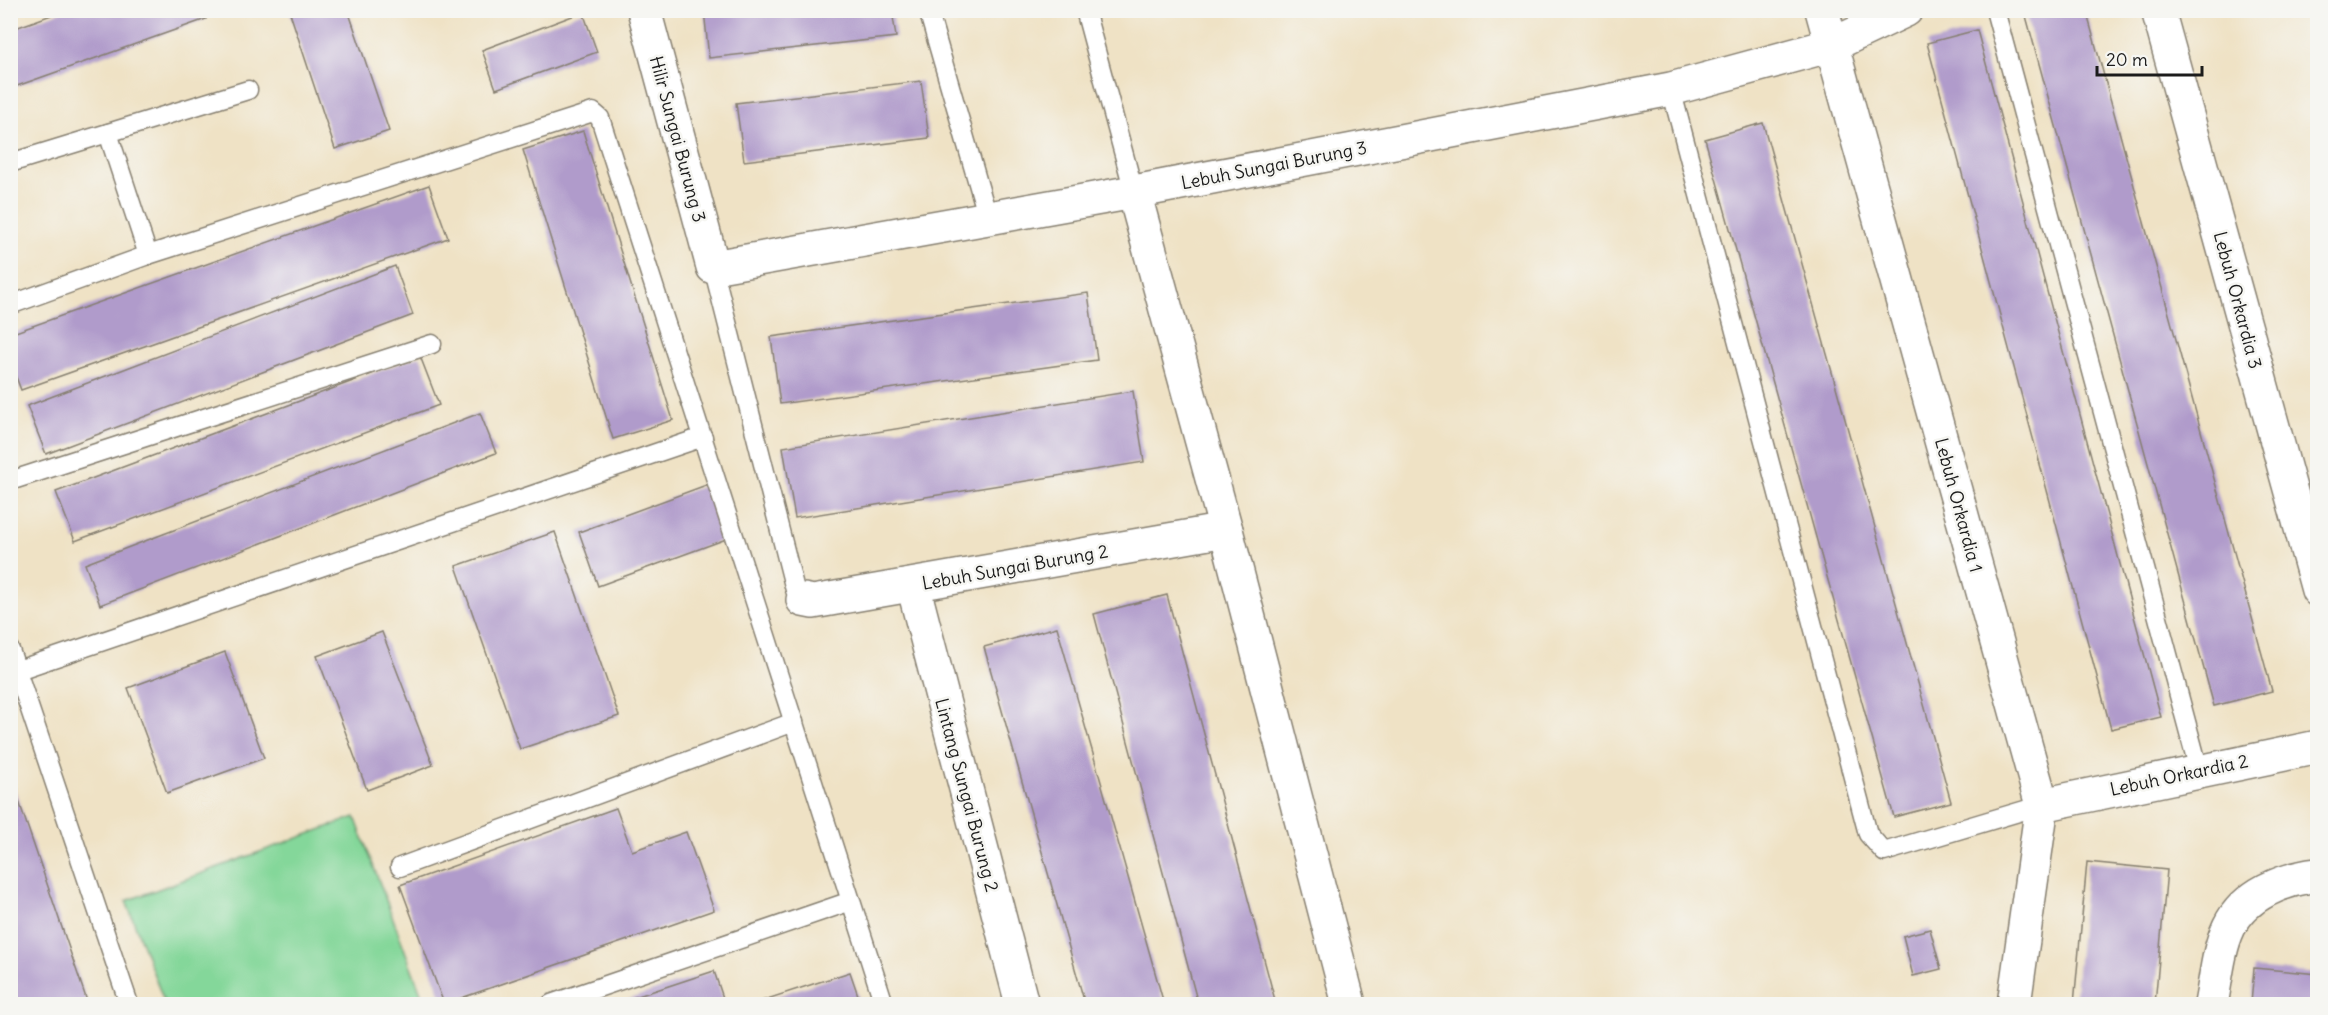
<svg xmlns="http://www.w3.org/2000/svg" width="2328" height="1015" viewBox="0 0 2328 1015" font-family="Delius,sans-serif">
<style>
.green{fill:#84d79a;stroke:#507a5b;stroke-width:1.5}
.building{fill:#b09bcb}
.lines{fill:none;stroke-linecap:round;stroke-linejoin:round}
.lane-casing{stroke:#867f70;stroke-width:21}
.street-casing{stroke:#867f70;stroke-width:36}
.lane{stroke:#fff;stroke-width:18}
.street{stroke:#fff;stroke-width:33}
.labels{text-anchor:middle;dominant-baseline:central;stroke-width:5;stroke-linejoin:round;paint-order:stroke}
.street-label{font-size:18px;fill:#1c1c1c;stroke:#f6f6f2}
</style>
<rect width="100%" height="100%" fill="#f6f6f2"/>
<filter id="ink" filterUnits="userSpaceOnUse"><feTurbulence type="fractalNoise" baseFrequency=".0167" numOctaves="2"/><feDisplacementMap in="SourceGraphic" scale="12" xChannelSelector="R" yChannelSelector="G"/><feConvolveMatrix kernelMatrix="1 2 1 2 8 2 1 2 1" color-interpolation-filters="sRGB"/></filter>
<filter id="wash" filterUnits="userSpaceOnUse"><feTurbulence type="fractalNoise" baseFrequency=".008" numOctaves="4" result="noise"/><feDisplacementMap in="SourceGraphic" scale="24" xChannelSelector="R" yChannelSelector="G"/><feGaussianBlur stdDeviation="1.35" result="paint"/><feColorMatrix in="noise" values="0 0 0 0 0 0 0 0 0 0 0 0 0 0 0 0 0 1.4 0 .05"/><feComposite in="paint" operator="in"/></filter>
<g filter="url(#wash)">
<rect width="100%" height="100%" fill="#efe2c5"/>
<polygon class="green" points="355,817 425,1004 165,1004 126,901"/>
<g id="blocks">
<g class="building">
<polygon points="65,10 203,10 206,19 17,86 10,69 10,30"/>
<polygon points="289,10 348,10 389,131 335,149"/>
<polygon points="704,10 892,10 896,37 709,58"/>
<polygon points="2047,10 2086,10 2272,691 2214,706 2026,16"/>
<polygon points="583,12 597,52 496,89 482,50"/>
<polygon points="1977,30 2161,717 2111,729 1927,43"/>
<polygon points="921,81 929,138 744,161 736,103"/>
<polygon points="1763,123 1951,802 1894,817 1705,139"/>
<polygon points="583,131 673,420 613,439 523,150"/>
<polygon points="429,185 448,238 21,390 10,361 10,334"/>
<polygon points="395,266 413,315 46,454 27,406"/>
<polygon points="1088,293 1097,360 780,404 771,337"/>
<polygon points="420,356 439,405 75,541 56,492"/>
<polygon points="1133,391 1144,462 795,518 783,447"/>
<polygon points="480,413 496,453 100,605 85,564"/>
<polygon points="709,484 729,538 598,586 579,532"/>
<polygon points="555,532 619,716 520,749 456,566"/>
<polygon points="1167,595 1276,1004 1198,1004 1094,614"/>
<polygon points="1057,627 1164,1004 1085,1004 984,647"/>
<polygon points="382,632 433,765 367,790 317,656"/>
<polygon points="225,652 264,758 167,793 128,688"/>
<polygon points="10,778 11,778 88,1004 10,1004"/>
<polygon points="616,808 632,851 686,832 714,910 444,1004 400,885"/>
<polygon points="2087,862 2167,870 2155,1004 2074,1004"/>
<polygon points="1930,929 1941,969 1913,976 1903,936"/>
<polygon points="2254,968 2318,974 2318,1004 2251,1004"/>
<polygon points="714,971 725,1004 614,1004"/>
<polygon points="850,972 861,1004 752,1004"/>
</g>
</g>
</g>
<g filter="url(#ink)">
<use href="#blocks" fill-opacity="0" stroke="#867f70" stroke-width="1.5"/>
<g class="lines">
<g class="lane-casing">
<g id="lane">
<polyline points="928,10 988,218"/>
<polyline points="1085,10 1134,192"/>
<polyline points="1995,10 2199,770"/>
<polyline points="1671,89 1868,834 1884,852 2042,805"/>
<polyline points="108,133 148,255"/>
<polyline points="10,163 248,90"/>
<polyline points="713,267 795,590 803,600"/>
<polyline points="10,305 148,255 593,112 600,118 884,1004"/>
<polyline points="10,481 432,344"/>
<polyline points="10,650 129,1004"/>
<polyline points="18,670 703,437"/>
<polyline points="400,867 794,722"/>
<polyline points="551,1004 851,901"/>
</g>
</g>
<g class="street-casing">
<g id="street">
<polyline points="644,10 713,267 1134,192 1671,89 1832,45 1906,10"/>
<polyline points="1822,10 2042,805 2014,1004"/>
<polyline points="2158,10 2318,590"/>
<polyline points="1134,192 1226,530 1349,1004"/>
<polyline points="913,585 1022,1004"/>
<polyline points="803,600 813,602 1226,530"/>
<polyline points="2042,805 2318,747"/>
<path d="M2211,1004C2216,980 2218,950 2229,927C2245,894 2283,879 2318,875"/>
</g>
</g>
<use href="#lane" class="lane"/>
<use href="#street" class="street"/>
</g>
</g>
<g class="labels">
<g class="street-label">
<text transform="translate(678 139) rotate(75)">Hilir Sungai Burung 3</text>
<text transform="translate(1274 165) rotate(-11)">Lebuh Sungai Burung 3</text>
<text transform="translate(2238 300) rotate(75)">Lebuh Orkardia 3</text>
<text transform="translate(1959 505) rotate(75)">Lebuh Orkardia 1</text>
<text transform="translate(1015 567) rotate(-10)">Lebuh Sungai Burung 2</text>
<text transform="translate(2179 775) rotate(-12)">Lebuh Orkardia 2</text>
<text transform="translate(967 795) rotate(75)">Lintang Sungai Burung 2</text>
</g>
</g>
<rect width="2328" height="1015" fill="none" stroke="#f6f6f2" stroke-width="36"/>
<path d="M2097 66v9h105v-9" fill="none" stroke="#1c1c1c" stroke-width="3"/>
<text x="2106" y="66" font-size="18" fill="#1c1c1c" stroke="#f6f6f2" stroke-width="4.5" paint-order="stroke">20 m</text>
</svg>
